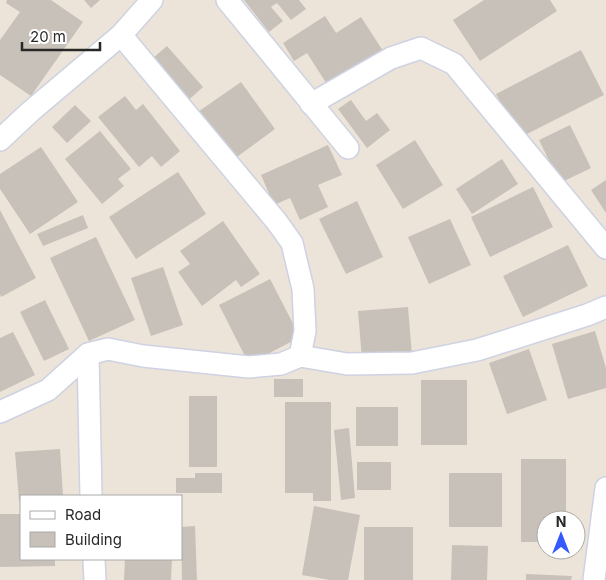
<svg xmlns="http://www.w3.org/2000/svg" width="606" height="580" viewBox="0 0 606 580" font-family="Inter,sans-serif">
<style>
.building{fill:#c7c1b9}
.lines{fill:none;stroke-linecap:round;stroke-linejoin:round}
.minor-casing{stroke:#ced2e2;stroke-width:24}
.minor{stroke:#fff;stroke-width:21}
</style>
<rect width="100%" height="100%" fill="#ece4d9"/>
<g class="building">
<polygon points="7,0 51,0 83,22 31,96 0,75 0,40 20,12 6,3"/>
<polygon points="84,0 100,0 91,8"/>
<polygon points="244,0 299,0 306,9 291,20 277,3 271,7 283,21 269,32"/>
<polygon points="484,0 550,0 557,11 480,61 453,20"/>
<polygon points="325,16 336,33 361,17 385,54 330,89 307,53 294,61 283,43"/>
<polygon points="167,46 203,87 183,105 146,64"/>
<polygon points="581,50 604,95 519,138 496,94"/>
<polygon points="241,82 275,129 230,162 195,114"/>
<polygon points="125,96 136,110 143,104 180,151 161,167 152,156 139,167 98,117"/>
<polygon points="351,100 366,121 377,113 390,130 367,148 338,109"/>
<polygon points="75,105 91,121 67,143 52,127"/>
<polygon points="570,125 591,168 560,183 539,140"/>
<polygon points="100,131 131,169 118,179 124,186 102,204 65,159"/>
<polygon points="415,140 443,185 403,209 376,165"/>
<polygon points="328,145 342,175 318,185 328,207 300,220 290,198 274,205 261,175"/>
<polygon points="41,147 78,202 30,234 0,189 0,174"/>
<polygon points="502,159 518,184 472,214 456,189"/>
<polygon points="178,172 206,214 136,259 109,217"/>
<polygon points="606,180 606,213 591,190"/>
<polygon points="533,187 553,227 490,257 471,217"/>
<polygon points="357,201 383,257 346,274 319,219"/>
<polygon points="0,210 36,278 1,297 0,294"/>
<polygon points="83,215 88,228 43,246 37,234"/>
<polygon points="450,219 471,265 429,284 408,237"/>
<polygon points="223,221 260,274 241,287 236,280 202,306 178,272 190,264 180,251"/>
<polygon points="96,237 135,320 89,341 50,258"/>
<polygon points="568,245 588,286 523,317 503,276"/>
<polygon points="163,267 183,325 151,336 131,278"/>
<polygon points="270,279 300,337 249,364 219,305"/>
<polygon points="45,300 69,349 44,361 20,312"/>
<polygon points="408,307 412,355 362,359 358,311"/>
<polygon points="595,331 606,368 606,388 568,399 552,344"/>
<polygon points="13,332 35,375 0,392 0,338"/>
<polygon points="529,349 547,400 507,414 489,363"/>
<rect x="274" y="379" width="29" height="18"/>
<rect x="421" y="380" width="46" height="65"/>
<rect x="189" y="396" width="28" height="71"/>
<polygon points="285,402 331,402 331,501 313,501 313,493 285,493"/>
<rect x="356" y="407" width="42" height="39"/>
<polygon points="349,428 355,498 341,500 334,430"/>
<polygon points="60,449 63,496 21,496 21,500 19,500 15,452"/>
<polygon points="521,459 566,459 566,520 546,520 546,542 521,542"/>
<rect x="357" y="462" width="34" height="28"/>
<polygon points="195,473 222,473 222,493 176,493 176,478 195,478"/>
<rect x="449" y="473" width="53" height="54"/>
<polygon points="314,506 360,515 348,580 330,580 302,575"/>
<polygon points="0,514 21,514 21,559 55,559 55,566 0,567"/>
<polygon points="195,526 197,580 182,580 181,527"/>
<rect x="364" y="527" width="49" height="53"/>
<polygon points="452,545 488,546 487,580 451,580"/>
<polygon points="125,559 172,559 171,580 124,580"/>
<polygon points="526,574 572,576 571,580 526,580"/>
</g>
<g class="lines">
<g class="minor-casing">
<g id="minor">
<polyline points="227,0 348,148"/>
<polyline points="311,104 391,58 421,48 454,64 606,248"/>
<polyline points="0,140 31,111 121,35 152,0"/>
<polyline points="88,354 91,496"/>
<polyline points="300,356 347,364 412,363 477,350 587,315 606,307"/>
<polyline points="0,412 48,390 88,354 108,349 143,356 249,367 281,364 300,356 305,331 303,289 292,243 277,222 121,35"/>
<polyline points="94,559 95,580"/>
<polyline points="594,580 606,488"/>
</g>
</g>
<use href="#minor" class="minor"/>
</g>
<rect x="20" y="495" width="162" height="65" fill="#ffffff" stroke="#a9a9a9"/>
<rect x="30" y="511" width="25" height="8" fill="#ffffff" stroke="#a9a9a9"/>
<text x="65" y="520" font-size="15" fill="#282828">Road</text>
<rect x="30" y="532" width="25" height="15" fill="#c7c1b9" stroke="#a9a9a9"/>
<text x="65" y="545" font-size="15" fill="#282828">Building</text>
<g transform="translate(561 535)"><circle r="24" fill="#ffffff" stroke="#a9a9a9"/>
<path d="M0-4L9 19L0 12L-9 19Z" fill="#3359ff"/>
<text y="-8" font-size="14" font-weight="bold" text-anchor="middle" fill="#282828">N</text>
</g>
<path d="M22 42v8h78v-8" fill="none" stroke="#282828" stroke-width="2.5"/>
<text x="30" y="42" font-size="15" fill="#282828" stroke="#ffffff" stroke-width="4" paint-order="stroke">20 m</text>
</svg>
